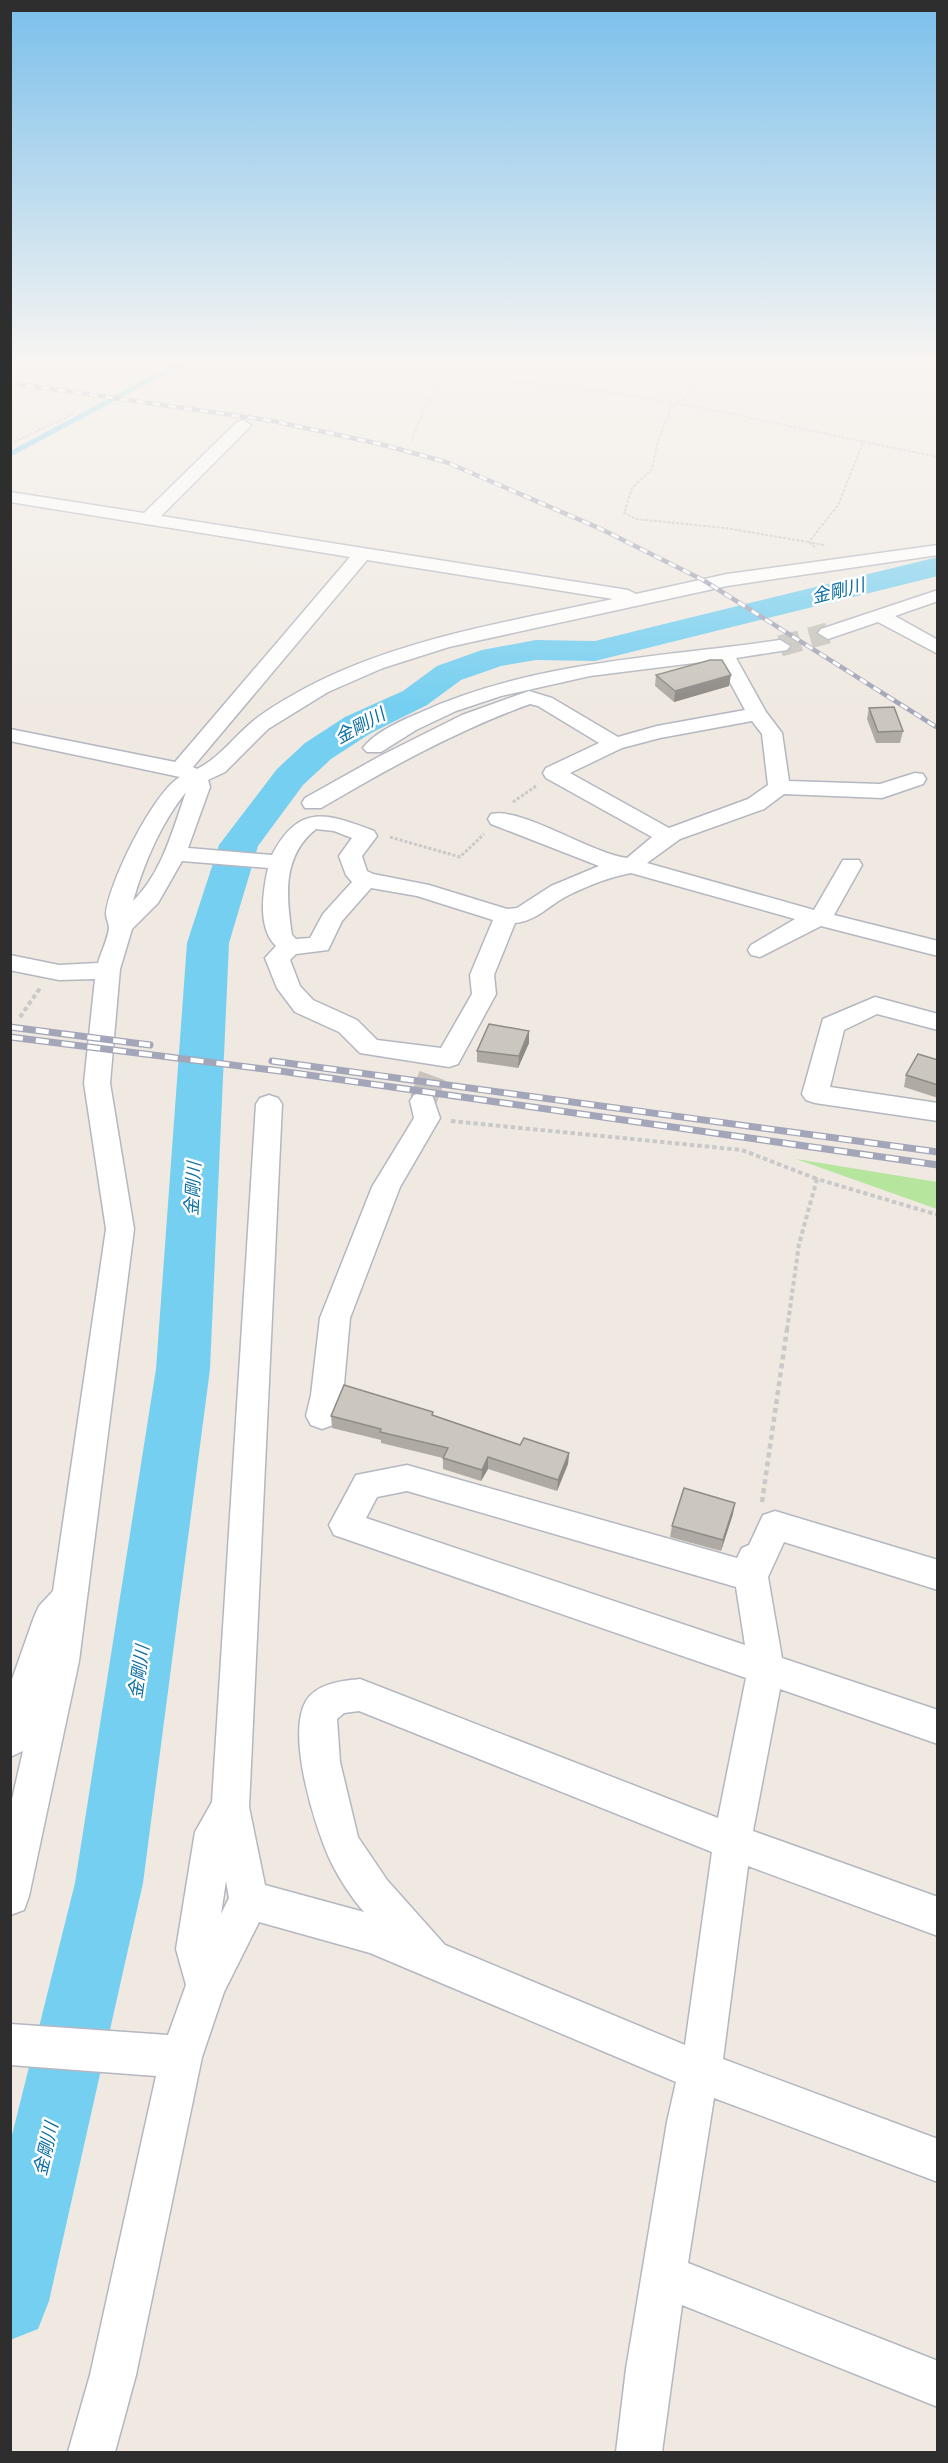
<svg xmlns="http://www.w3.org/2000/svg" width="948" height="2463" font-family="Figtree,'Noto Sans JP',sans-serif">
	<rect width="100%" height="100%" fill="#efe9e1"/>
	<path fill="#b6e59e" d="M796,1159L937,1182V1209Z"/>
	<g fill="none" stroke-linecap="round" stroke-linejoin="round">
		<path stroke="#75cff0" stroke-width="5" d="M10,454L183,362"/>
		<path fill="#75cff0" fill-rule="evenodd" d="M938,557V576L595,661L536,660L501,666L461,680L427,705L371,733L331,759L303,785L258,846L229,943L210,1369L143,1883L49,2301L38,2329L10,2340V2143L75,1883L156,1369L187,943L219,845L277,769L305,743L345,717L403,691L437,666L482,650L536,640L595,641Z"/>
		<path stroke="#c8c4bd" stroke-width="21" stroke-dasharray="21 10" stroke-linecap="butt" d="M780,646L828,633"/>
		<path stroke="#c8c4bd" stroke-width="27" stroke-dasharray="27 14" stroke-linecap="butt" d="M423,1101L434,1071"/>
		<g stroke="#b4b7c1" stroke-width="3">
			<path id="street" d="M243,420L251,425L249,428L161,516L628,590L636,594L727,574L938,545V555L727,586L449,647L383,668L328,692L268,729L225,772L208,780L210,787L188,848L272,855C299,803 327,813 374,831L377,836L362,856L367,871L373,874L429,885L507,909L517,908L551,886L599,866L491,824L488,819L491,814C522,807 590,853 627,858L652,837L546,778L543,773L546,768L599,743L538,706L530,704C456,731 389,768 321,808H305L302,803L305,798L380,756L462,715L529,691L552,698L618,737L657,726L745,710L718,660L590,676L501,696L456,711L416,730L381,752H367L363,748C374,733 400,721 417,714C532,661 657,658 780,640L790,646L787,650L736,658L766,712L782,733L789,781L880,784L915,773L923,774L926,779L923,784L882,798L784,794L764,809L680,839L647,863L814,910L843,860H859L862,865L834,915L938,941V956L821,926L760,957L751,955L748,950L751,945L795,919L631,873C610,877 589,885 569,895C550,904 537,921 515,923L494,975L496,994L458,1064L449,1067L360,1053L339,1032L295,1012L277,988L265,958L276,946C257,928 263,891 268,868L182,861L158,903L132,929L120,969L110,1083L134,1229L79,1661L29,1896L24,1910L10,1915V1808L23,1751L10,1757V1685L34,1617L39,1606L53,1591L106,1229L84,1083L95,979L59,980L14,971L10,970V955L59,965L98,963C101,952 108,939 109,928C109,923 106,919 106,914C108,884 154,791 180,777L10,741V729L175,762L350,557L10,502V492L144,513L237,422ZM367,560L613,599C513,621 407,637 315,683C294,694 270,707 252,722C233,738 219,758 197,769L193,767ZM752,721L762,734L768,785L748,799L669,828L570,773L622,748L660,738ZM186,792C173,829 162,873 133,901C144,863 161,823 186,792ZM316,829L334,831L352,838L339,856L346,875L352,882L323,914L310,938L296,939L292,935C286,896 282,856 316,829ZM371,888L417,896L493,920L470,975L472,994L441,1048L377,1040L357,1020L313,1000L300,986L290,960L296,954L328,950L342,921Z
				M938,590V601L895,616L938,640V654L878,622L828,639L818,633L821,629Z
				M875,997L938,1014V1030L877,1014L844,1030L830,1087L938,1103V1121L815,1103L806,1100L802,1094L823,1019Z
				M423,1092L432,1095L440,1118L400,1187L350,1318L343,1395L333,1425L322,1429L311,1425L306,1416L311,1395L320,1318L372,1187L414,1118L410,1101L414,1095Z
				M269,1095L278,1098L282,1104L249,1807L265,1885L364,1912C351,1897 340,1880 331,1862C315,1828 286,1735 306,1701C317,1683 342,1681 360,1679L718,1818L746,1678L334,1535L329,1525L356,1475L407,1465L737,1558L742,1548L749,1545L763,1515L775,1511L938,1560V1590L784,1542L768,1577L782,1658L938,1710V1744L780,1689L753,1831L938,1897V1936L748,1866L723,2059L938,2139V2182L714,2098L688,2263L938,2361V2407L682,2305L662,2452H616L626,2369L667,2122L676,2082L370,1953L259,1922L224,1992L202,2057L136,2375L115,2452H68L90,2375L156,2076L10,2065V2024L168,2035L186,1985L176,1949L195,1832L212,1802L256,1104L260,1098ZM407,1491L736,1587L745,1645L366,1518L377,1497ZM359,1711L712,1852L685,2045L445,1945L387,1880L358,1837L340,1762L337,1719L344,1713ZM226,1881L229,1898L221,1914Z"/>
		</g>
		<path stroke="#c9c9c9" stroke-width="2" stroke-dasharray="3 1.5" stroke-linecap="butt" d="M303,362C413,378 524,378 634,396C736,413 837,437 938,457
			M702,362L685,398L672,405L657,444L652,469L632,488L624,513L636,519L725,528L809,542L815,547
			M140,389L193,362
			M412,441L423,411L451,362
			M10,444L73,414
			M824,545L809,542L838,505L864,440"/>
		<path stroke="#c9c9c9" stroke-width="3" stroke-dasharray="3 2" stroke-linecap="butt" d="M513,802L536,786
			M390,837L460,857L484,834"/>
		<path stroke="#c9c9c9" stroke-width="4" stroke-dasharray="4.5 3" stroke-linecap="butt" d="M20,1017L40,988
			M451,1121L742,1150L817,1179
			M787,1330L799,1244L817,1179L938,1215"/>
		<path stroke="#c9c9c9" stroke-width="4.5" stroke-dasharray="5 4" stroke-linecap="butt" d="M762,1502L787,1329"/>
		<use href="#street" fill="#fff" fill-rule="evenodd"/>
		<g stroke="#a3a6b8" stroke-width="4.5">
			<path id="rail-far1" d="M10,383L273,421L380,444L446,462L601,529L703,580L938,728"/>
		</g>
		<g stroke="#a3a6b8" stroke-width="7">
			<path id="rail" d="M10,1027L150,1045
				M10,1037L280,1071L938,1165
				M272,1061L938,1152"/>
		</g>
		<use href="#rail-far1" stroke="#fff" stroke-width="3" stroke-dasharray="8" stroke-linecap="butt"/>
		<use href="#rail" stroke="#fff" stroke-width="4.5" stroke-dasharray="13" stroke-linecap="butt"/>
	</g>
	<path fill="#afaba4" d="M656,675L729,686L674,702L655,686Z
		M869,708L903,731L900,743H876L867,719Z
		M529,1031V1043L518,1068L477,1062V1051Z
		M938,1060V1098L904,1087L906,1075Z
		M433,1415L520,1445L569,1453L568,1464L557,1491L488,1469L481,1481L443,1469V1458L381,1443V1440L332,1428L331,1416Z
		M733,1514L721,1551L670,1537L672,1526Z"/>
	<path fill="#8e8b86" d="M731,675L729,686L674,702L675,691Z
		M529,1031V1043L518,1068L519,1056Z
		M569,1453L568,1464L557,1491L558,1480Z
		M488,1457V1469L481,1481L482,1470Z
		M735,1503L733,1514L721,1551L723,1540Z"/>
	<path fill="#cbc7bf" stroke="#8e8b86" stroke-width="1.5" d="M710,660H722L731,675L675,691L656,675Z
		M894,707L903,731L878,732L869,708Z
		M489,1024L529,1031L519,1056L477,1051Z
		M918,1054L938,1060V1085L906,1075Z
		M344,1385L433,1412L432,1415L520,1445L524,1438L569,1453L558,1480L488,1457L482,1470L443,1458L448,1448L380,1432L381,1429L331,1416Z
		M684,1488L735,1503L723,1540L672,1526Z"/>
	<linearGradient id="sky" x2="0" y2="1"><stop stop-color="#7abfeb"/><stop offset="0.51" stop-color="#f8f5f2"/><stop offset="1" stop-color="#f8f5f2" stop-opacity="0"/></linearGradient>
	<rect width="948" height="707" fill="url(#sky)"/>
	<g text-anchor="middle" stroke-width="5" stroke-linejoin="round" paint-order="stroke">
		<g font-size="18" font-style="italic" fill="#0d6fa3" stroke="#fff">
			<text transform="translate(838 591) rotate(-14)" y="6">金剛川</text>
			<text transform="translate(360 726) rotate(-29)" y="6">金剛川</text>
			<text transform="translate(193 1189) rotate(-87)" y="6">金剛川</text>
			<text transform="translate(139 1672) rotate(-82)" y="6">金剛川</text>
			<text transform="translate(46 2149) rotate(-77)" y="6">金剛川</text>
		</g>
	</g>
	<rect width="948" height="2463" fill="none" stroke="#2e2e2e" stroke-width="24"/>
</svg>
